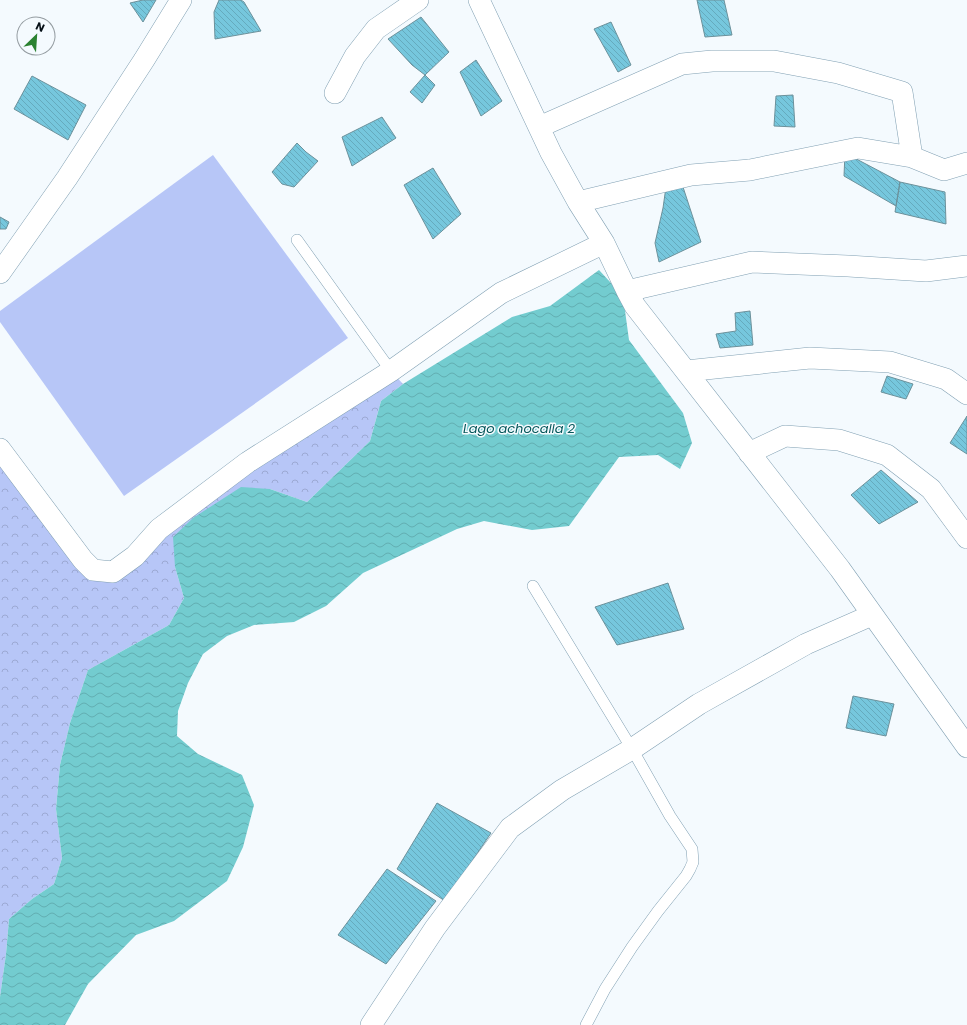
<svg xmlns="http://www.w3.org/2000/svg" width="967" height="1025" font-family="Poppins,sans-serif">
	<defs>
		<pattern id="forest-crowns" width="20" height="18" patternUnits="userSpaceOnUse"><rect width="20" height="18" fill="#b7c6f7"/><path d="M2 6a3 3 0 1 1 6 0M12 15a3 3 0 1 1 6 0" fill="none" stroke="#9ca9d3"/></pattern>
		<pattern id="water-waves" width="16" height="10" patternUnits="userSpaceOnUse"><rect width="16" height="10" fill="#73cccf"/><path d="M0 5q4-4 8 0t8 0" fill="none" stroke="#62aeb1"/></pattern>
		<pattern id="building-back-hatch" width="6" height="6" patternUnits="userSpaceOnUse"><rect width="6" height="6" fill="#76c7dd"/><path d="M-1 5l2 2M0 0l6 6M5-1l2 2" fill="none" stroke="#65aabd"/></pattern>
	</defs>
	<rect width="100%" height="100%" fill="#f4fafe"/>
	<path fill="#b7c6f7" d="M213,155L348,338L124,496L0,322V311Z"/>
	<path fill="url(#forest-crowns)" d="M391,371L403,384L381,401L370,441L307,502L270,489L175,567L184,598L169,625L88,670L70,723L60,765L56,809L62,858L54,884L32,899L9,919L6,954L0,997V449L83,560L113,572Z"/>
	<path fill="url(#water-waves)" d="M599,270L623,296L629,340L683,413L692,443L680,469L658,455L619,457L569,526L532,530L484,521L457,529L363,573L326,606L294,622L254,625L227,636L203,654L188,683L178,711L177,736L198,754L242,775L254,805L243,847L227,881L174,921L136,935L88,984L65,1025H0V997L6,954L9,919L32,899L54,884L62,858L56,809L60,765L70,723L88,670L169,625L184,598L175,567L173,537L193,518L241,487L270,489L307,502L370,441L381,401L403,384L512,317L550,306Z"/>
	<path fill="url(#building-back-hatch)" stroke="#6c919b" d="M143,0H156L143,22L130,3Z
		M219,0H241L244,2L261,31L215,39L214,12Z
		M697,0H724L732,35L705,37Z
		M421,17L449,52L425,75L412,65L388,39Z
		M611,22L631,65L618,72L594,29Z
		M476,60L502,101L481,116L460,72Z
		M425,75L435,85L422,103L410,92Z
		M32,76L86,105L68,140L14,109Z
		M793,95L795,127L774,126L776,96Z
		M382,117L396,138L352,166L342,137Z
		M297,143L306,152L318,161L294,187L282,184L272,172Z
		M845,153L900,182L896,206L844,176Z
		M433,168L461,214L433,239L404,185Z
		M900,182L945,192L946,224L895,212Z
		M682,184L701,242L659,262L655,243L663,208L666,187Z
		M0,217L9,222L6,229H0Z
		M750,311L753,345L720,348L716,334L736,331L735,313Z
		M887,376L913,384L906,399L881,392Z
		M967,416V454L950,443Z
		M881,470L918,502L879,524L851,495Z
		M668,583L684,629L617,645L595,607Z
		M853,696L894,704L886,736L846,728Z
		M437,803L491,833L445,901L397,869Z
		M387,869L436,901L386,964L338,935Z"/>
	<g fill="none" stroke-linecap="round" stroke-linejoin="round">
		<g stroke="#81a0b3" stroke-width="12">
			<path id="lane" d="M297,240L391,371
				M533,586L632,749L670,816L692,849L693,862L690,869L686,876L658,911L632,947L605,989L586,1025"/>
		</g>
		<g stroke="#81a0b3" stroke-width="22">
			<path id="street" d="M479,0L551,153L578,202L604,243L627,291L635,306L840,569L967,747
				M335,93L355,56L376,29L418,0
				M539,127L682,64L712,61H774L838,73L902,92L912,157
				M578,202L691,175L750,170L858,148L912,157L944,170L967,163
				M0,273L67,178L144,60L181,0
				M627,291L752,262L848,266L926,271L967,266
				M686,371L810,358L890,362L946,379L967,394
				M0,449L83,560L93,570L113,572L135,556L159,529L248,462L391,371L501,293L604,243
				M749,453L785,436L839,440L887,455L931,489L967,538
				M371,1025L435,928L510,828L562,790L632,749L699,704L806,644L872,615"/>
		</g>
		<use href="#lane" stroke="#fff" stroke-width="11"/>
		<use href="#street" stroke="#fff" stroke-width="21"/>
	</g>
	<g text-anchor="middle" stroke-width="3" stroke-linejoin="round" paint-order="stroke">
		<g font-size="13" font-style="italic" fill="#05575a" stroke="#f4fafe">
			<text x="519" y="433">Lago achocalla 2</text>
		</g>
	</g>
	<g transform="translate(36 36) rotate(25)"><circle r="19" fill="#f4fafe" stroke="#949ca1"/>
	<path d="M0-3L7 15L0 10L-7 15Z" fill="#2b8231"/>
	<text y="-6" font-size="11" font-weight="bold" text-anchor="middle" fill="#050f16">N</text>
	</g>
</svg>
